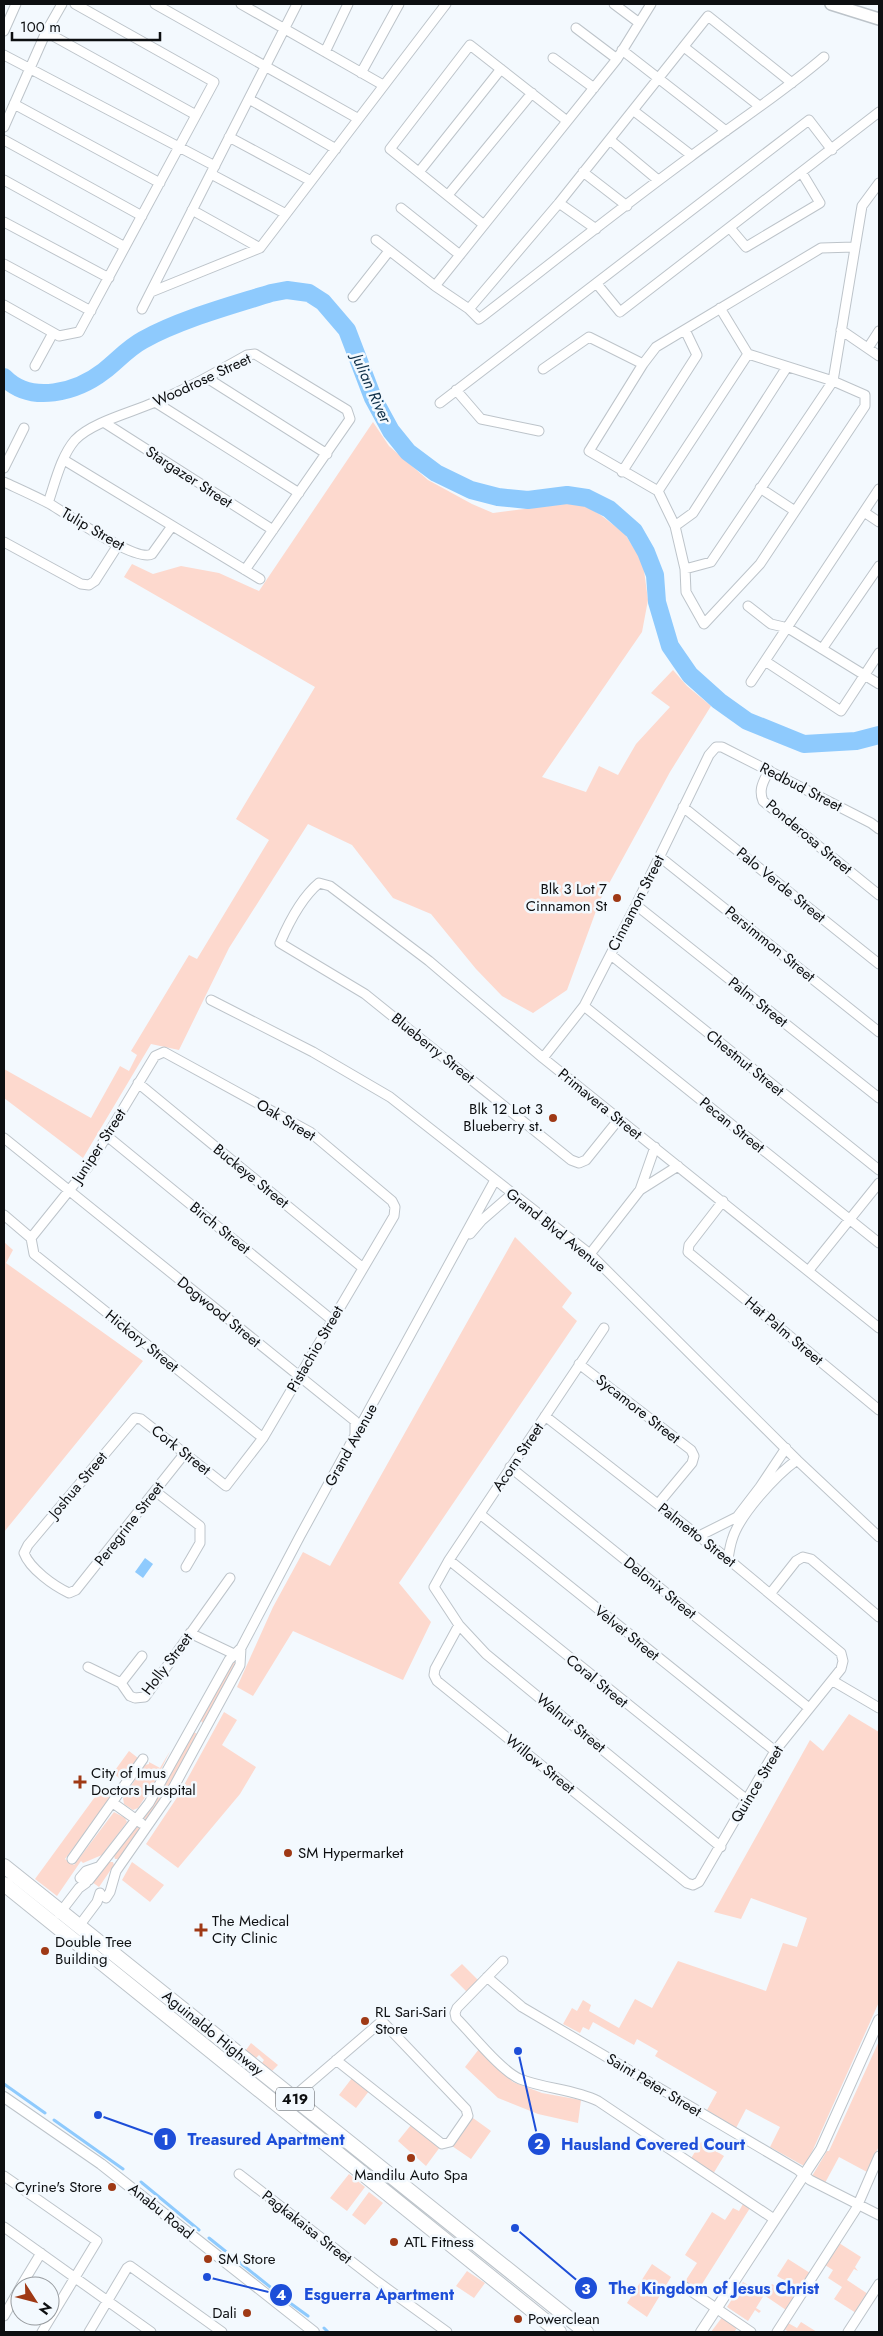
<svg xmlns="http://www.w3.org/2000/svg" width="883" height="2336" font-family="Jost,sans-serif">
	<rect width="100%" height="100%" fill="#f3f9fe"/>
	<path fill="#fdd9ce" d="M373,422L389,446L428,480L472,504L493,513L580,502L602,516L625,534L643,563L648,600L642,632L542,777L586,792L599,766L618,775L636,744L670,707L651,693L673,670L687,686L711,706L670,772L600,900L567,990L533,1013L502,996L476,969L431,914L393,898L352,845L308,824L229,948L179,1050L151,1044L83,1158L4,1098V1069L91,1118L120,1066L129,1071L137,1055L131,1051L189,955L197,959L269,840L236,819L315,687L124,577L132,564L153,574L181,566L219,573L259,591Z
		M515,1237L572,1293L562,1307L577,1321L399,1583L431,1622L403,1680L293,1631L253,1696L237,1687L273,1607L303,1552L330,1566Z
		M4,1242L13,1250L6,1263L143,1361L4,1532Z
		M234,1659L238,1661L203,1723L200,1720Z
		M224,1712L237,1720L222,1745L256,1767L240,1794L178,1868L146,1844L178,1796Z
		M849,1714L879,1732V2002L812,2152L804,2166L770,2147L780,2127L746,2109L736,2128L707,2110L717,2092L655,2056L658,2051L637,2039L634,2045L593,2022L589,2030L583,2027L580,2033L563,2024L572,2008L577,2011L583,2000L591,2005L589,2011L619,2028L635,1999L652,2008L678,1961L766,1991L783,1943L797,1947L807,1918L751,1898L741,1919L714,1912L810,1740L823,1751Z
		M193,1732L198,1734L163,1799L147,1821H145L144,1817L163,1789Z
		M129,1751L138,1758L141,1756L124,1782L113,1773Z
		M170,1751L155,1782L138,1808L133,1810L124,1804L123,1798L145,1765L149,1764V1762L160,1768Z
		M100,1790L111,1798L65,1859L74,1865L114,1812L125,1818L127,1822L102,1855L83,1863L81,1861L57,1896L35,1879Z
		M137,1826H140L141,1830L118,1859H115L114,1856Z
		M109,1862H113L114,1865L99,1887L92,1882Z
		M132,1862L164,1885L150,1902L122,1880Z
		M462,1964L478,1980L467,1992L450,1975Z
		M879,2041V2146L867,2172L839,2157L825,2183L812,2176L827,2151H829Z
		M251,2043L278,2065L272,2071L262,2063L264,2060L259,2055L256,2058L246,2050Z
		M479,2049L513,2082L542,2093L581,2100L578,2123L538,2114L498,2098L465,2067Z
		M352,2078L369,2091L356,2108L339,2095Z
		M473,2118L491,2131L471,2159L452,2146Z
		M411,2125L440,2147L426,2166L398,2141Z
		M701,2142L724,2156L713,2174L690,2160Z
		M349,2174L365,2187L347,2211L330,2198Z
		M369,2192L383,2203L365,2225L352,2215Z
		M743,2204L750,2208L697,2292L684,2283L697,2263L685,2255L712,2212L725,2220L733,2208L739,2211Z
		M839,2243L861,2257L855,2267L858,2271L854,2269L847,2280L868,2294L856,2313L834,2299L842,2287L828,2278L833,2270L825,2265Z
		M788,2259L810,2273L786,2310L764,2295L756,2308L761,2311L759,2313L755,2310L748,2321L727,2307L743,2282L764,2295L772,2284L779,2288L784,2280L777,2276Z
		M652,2264L671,2277L647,2317L627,2303Z
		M467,2271L485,2283L474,2298L456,2286Z
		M723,2316L739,2326L734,2332H711Z
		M801,2322L817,2332H789L784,2329L788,2323L797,2328Z"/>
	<path fill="#8ecafd" d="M145,1558L153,1564L143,1578L135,1572Z"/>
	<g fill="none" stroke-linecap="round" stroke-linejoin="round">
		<path stroke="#8ecafd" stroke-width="3" d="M4,2084L45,2113
			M54,2120L123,2169
			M141,2182L199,2230
			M209,2238L274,2290
			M286,2300L308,2316
			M324,2328L328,2332"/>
		<path stroke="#8ecafd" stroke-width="18" d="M4,377C31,405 77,392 104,371C117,361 128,348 143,340C181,319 230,306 271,293L287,290L309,293L323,302L347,330L373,398L391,431L408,452L436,473L471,490L498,497L528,500L567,495L587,498L609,509L634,531L646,552L655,575L657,602L670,646L690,675L719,701L747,721L804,744L856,741L879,735"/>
		<g stroke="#bdc4ca" stroke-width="11">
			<path id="minor" d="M155,4L357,118
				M241,4L383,85
				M614,4L638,22
				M576,28L617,59
				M4,31L16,4
				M46,32L196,115
				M684,47L758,105
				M622,50L726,131
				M325,52L348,4
				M4,55L215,166
				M553,58L594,88
				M361,73L399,4
				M792,83L708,16L559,203L469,309L479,319C549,265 619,209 690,157C734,124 782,93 824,57
				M249,99L336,149
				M14,104L160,183
				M634,111L691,155
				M4,127L46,32L62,4
				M229,137L311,181
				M4,140L142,216
				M610,140L658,180
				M419,172L501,69
				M583,172L627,206
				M211,174L286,214
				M4,180L125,247
				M448,195L532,93
				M559,203L596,229
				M401,208L460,255
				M192,210L260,248
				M4,222L109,278
				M484,225L390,149L470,45L567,121
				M730,228L746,247L820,203L802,173
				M376,240L435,286L617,59L651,4
				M4,264L91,311
				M597,284L620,312L879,112
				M435,286L469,309
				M151,292L260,248L446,4
				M353,297L389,251
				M4,305L59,336L79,332L214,82L75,4
				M720,308L748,354
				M142,309L297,4
				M841,330L879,356
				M868,348L879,331
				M35,366L53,333
				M543,369L589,337L643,364
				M207,378L327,454
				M456,390L481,419L539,431
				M155,402L299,493
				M440,403L809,120L832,150
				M105,423L273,530
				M64,460L260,579
				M4,468L24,428
				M622,472L697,355L685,330
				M4,482C19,489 35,496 50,504C67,514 136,563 152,554L172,526
				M760,488L795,511
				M658,491L748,354L833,381L865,395V406L760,564L704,624L686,592L685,569L675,526L658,491L589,451L643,364L656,347L821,248L854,247
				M48,503C55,483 61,456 75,440C92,422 133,412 155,402C187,389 217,372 247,355L255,354L347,410L350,419L245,570
				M864,512L879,522
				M675,526L693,513L787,367
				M4,542L81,584L89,585L95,581L118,545
				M685,569L711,562L833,381L862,206L879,183
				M748,606L771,624L788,628L879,684
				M822,649L879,566
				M765,661L841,711L879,653
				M751,682L879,489
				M769,770C764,781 758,789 763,801L879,895
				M683,807L879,964
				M660,857L879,1032
				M636,905L879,1098
				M611,955L879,1170
				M211,1000L313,1052L390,1097L590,1254L797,1460L879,1537
				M584,1006L879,1243
				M543,1058L584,1006L636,905L709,755L716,747H722L871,823L879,829
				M138,1083L363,1268
				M619,1119L586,1160L579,1163L571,1160L365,994L280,943C289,922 301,898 319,883L330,886L429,961L543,1058L879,1328
				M107,1136L332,1320
				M4,1138L355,1421V1436
				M640,1190L655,1147
				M723,1201L689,1245L688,1252L879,1410
				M4,1215L31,1238
				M470,1234L482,1220L512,1194
				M31,1238L88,1167L155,1056L164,1052L310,1132L392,1201L395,1207L394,1216L263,1438L226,1486L141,1419L135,1418L28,1545L24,1553C30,1569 54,1586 69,1593L76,1590L185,1453
				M31,1238L34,1254L263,1438
				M590,1254L640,1190L678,1166
				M809,1270L879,1183
				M604,1328L449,1560L434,1587L459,1625L486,1654L721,1847
				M579,1364L691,1450L694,1456L692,1463L658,1504
				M510,1467L809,1708
				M155,1491L200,1526V1543L186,1567
				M480,1514L775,1751
				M699,1536L737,1517L760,1487L786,1448
				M728,1559C729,1553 730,1546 732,1540C739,1515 776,1475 797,1460
				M449,1560L747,1800
				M770,1594L796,1561L803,1557L811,1559L879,1617
				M459,1625L435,1669L434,1675L437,1681L687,1883L693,1885L699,1882L775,1751L841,1669L843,1661L841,1653L728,1559L545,1416
				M190,1633L234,1654
				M88,1667L121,1683L130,1696L135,1698L145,1697L230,1578
				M833,1681L879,1708
				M121,1683L142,1656
				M113,1803L141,1823
				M72,1859L143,1759
				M80,1878L86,1871L98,1867
				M89,1880L149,1803L229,1660L241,1648L300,1536L495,1180
				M106,1898L110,1892L116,1871L171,1792L240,1665L241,1648
				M59,1914L79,1888L86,1883
				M79,1926L97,1902L100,1893
				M503,1961L457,2008L455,2013L456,2018C472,2034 501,2071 520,2079C545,2089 574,2089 598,2101L774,2219
				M487,1977L522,2007L798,2170L810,2180L879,2215
				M293,2097L298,2093L382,2021L466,2109L468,2116L450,2142L442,2144L336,2060
				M239,2174L378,2282L447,2332
				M4,2176L97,2241L42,2332
				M4,2227L151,2332
				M21,2286L41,2253
				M685,2287L751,2332
				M4,2316L20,2288
				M89,2332L127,2268L130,2266L222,2332
				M777,2332L856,2209L879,2156
				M848,2332L879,2284"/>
		</g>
		<g stroke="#bdc4ca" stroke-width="12">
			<path id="tertiary" d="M4,2097L101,2164L314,2332
				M701,2332L821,2149L879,2020"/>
		</g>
		<g stroke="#bdc4ca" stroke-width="14">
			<path id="secondary" d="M831,4L879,19"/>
		</g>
		<g stroke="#bdc4ca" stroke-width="16">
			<path id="trunk" d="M4,1866L586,2332
				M4,1884L559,2332"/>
		</g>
		<use href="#minor" stroke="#fff" stroke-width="9"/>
		<use href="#tertiary" stroke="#fff" stroke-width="10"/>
		<use href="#secondary" stroke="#fff" stroke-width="11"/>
		<use href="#trunk" stroke="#fff" stroke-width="14"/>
	</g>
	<g fill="#9f3915" stroke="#f3f9fe" stroke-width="2">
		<circle cx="617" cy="898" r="5"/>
		<circle cx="553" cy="1118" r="5"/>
		<path d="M77.5 1774.5h5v5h5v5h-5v5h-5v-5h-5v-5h5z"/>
		<circle cx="288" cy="1853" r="5"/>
		<path d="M198.5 1922.5h5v5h5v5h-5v5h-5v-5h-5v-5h5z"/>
		<circle cx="45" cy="1951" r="5"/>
		<circle cx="365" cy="2021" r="5"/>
		<circle cx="411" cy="2158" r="5"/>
		<circle cx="112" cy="2187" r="5"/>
		<circle cx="394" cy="2242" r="5"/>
		<circle cx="208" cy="2259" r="5"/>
		<circle cx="247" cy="2313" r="5"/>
		<circle cx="518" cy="2319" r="5"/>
	</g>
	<g text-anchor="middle" stroke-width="5" stroke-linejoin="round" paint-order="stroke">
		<rect fill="#f3f9fe" stroke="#525558" stroke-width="1" x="276" y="2087.5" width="38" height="23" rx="4"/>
		<g font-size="14" font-weight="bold" fill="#0d0f11">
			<text x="295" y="2104">419</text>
		</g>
		<g font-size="15" fill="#0d0f11" stroke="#f3f9fe">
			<text transform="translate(202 380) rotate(-25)" y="5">Woodrose Street</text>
			<text transform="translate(189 477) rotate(33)" y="5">Stargazer Street</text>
			<text transform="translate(93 529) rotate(30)" y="5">Tulip Street</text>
			<text transform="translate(801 787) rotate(27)" y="5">Redbud Street</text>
			<text transform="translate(809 837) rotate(40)" y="5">Ponderosa Street</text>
			<text transform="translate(781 885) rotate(39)" y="5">Palo Verde Street</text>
			<text transform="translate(636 903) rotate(-63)" y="5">Cinnamon Street</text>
			<text transform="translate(770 944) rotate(39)" y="5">Persimmon Street</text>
			<text transform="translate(758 1002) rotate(38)" y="5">Palm Street</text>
			<text transform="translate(433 1048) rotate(39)" y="5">Blueberry Street</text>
			<text transform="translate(745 1063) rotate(39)" y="5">Chestnut Street</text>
			<text transform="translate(600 1104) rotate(39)" y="5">Primavera Street</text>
			<text transform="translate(286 1120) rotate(31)" y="5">Oak Street</text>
			<text transform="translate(732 1125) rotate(39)" y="5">Pecan Street</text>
			<text transform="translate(99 1146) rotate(-57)" y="5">Juniper Street</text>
			<text transform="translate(251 1176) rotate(39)" y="5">Buckeye Street</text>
			<text transform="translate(220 1228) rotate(39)" y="5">Birch Street</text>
			<text transform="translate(556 1230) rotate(39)" y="5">Grand Blvd Avenue</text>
			<text transform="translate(219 1312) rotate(39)" y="5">Dogwood Street</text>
			<text transform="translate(784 1331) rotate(40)" y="5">Hat Palm Street</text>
			<text transform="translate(142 1341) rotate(39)" y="5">Hickory Street</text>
			<text transform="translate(315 1349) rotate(-60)" y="5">Pistachio Street</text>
			<text transform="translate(638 1409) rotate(38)" y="5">Sycamore Street</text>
			<text transform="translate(351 1445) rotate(-61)" y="5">Grand Avenue</text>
			<text transform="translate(181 1450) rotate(38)" y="5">Cork Street</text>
			<text transform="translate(518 1457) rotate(-56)" y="5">Acorn Street</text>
			<text transform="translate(78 1485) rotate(-50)" y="5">Joshua Street</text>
			<text transform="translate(129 1524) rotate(-52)" y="5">Peregrine Street</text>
			<text transform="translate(697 1535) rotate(38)" y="5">Palmetto Street</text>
			<text transform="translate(660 1588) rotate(39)" y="5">Delonix Street</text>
			<text transform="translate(627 1633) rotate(39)" y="5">Velvet Street</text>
			<text transform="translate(167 1664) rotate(-53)" y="5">Holly Street</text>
			<text transform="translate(597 1681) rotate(39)" y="5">Coral Street</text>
			<text transform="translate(571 1723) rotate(39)" y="5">Walnut Street</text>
			<text transform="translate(540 1764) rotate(39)" y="5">Willow Street</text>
			<text transform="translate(757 1784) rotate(-59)" y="5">Quince Street</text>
			<text transform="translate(213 2033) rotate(39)" y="5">Aguinaldo Highway</text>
			<text transform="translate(654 2085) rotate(31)" y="5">Saint Peter Street</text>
			<text transform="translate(161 2211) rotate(39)" y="5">Anabu Road</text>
			<text transform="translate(307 2227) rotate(38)" y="5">Pagkakaisa Street</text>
		</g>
		<g font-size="15" fill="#0d0f11" stroke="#f3f9fe" text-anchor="start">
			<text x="607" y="894" text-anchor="end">Blk 3 Lot 7<tspan x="607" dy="17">Cinnamon St</tspan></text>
			<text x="543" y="1114" text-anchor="end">Blk 12 Lot 3<tspan x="543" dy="17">Blueberry st.</tspan></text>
			<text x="91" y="1778">City of Imus<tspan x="91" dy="17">Doctors Hospital</tspan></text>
			<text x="298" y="1858">SM Hypermarket</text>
			<text x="212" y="1926">The Medical<tspan x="212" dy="17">City Clinic</tspan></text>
			<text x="55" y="1947">Double Tree<tspan x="55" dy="17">Building</tspan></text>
			<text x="375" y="2017">RL Sari-Sari<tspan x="375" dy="17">Store</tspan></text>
			<text x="411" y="2180" text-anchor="middle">Mandilu Auto Spa</text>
			<text x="102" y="2192" text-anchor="end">Cyrine's Store</text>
			<text x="404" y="2247">ATL Fitness</text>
			<text x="218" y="2264">SM Store</text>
			<text x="237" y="2318" text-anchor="end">Dali</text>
			<text x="528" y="2324">Powerclean</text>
		</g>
		<g font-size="16" font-style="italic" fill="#0f3049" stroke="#f3f9fe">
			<text transform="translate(372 388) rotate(66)" y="6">Julian River</text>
		</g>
	</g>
	<path fill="none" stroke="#1d4ed8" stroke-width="2" d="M98 2115L165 2139M518 2051L539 2144M515 2228L586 2288M207 2277L281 2295"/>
	<g fill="#1d4ed8" stroke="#f3f9fe" stroke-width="2">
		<circle cx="98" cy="2115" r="5"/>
		<circle cx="518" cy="2051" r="5"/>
		<circle cx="515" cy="2228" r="5"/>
		<circle cx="207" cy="2277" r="5"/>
		<circle cx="165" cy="2139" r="12"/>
		<circle cx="539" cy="2144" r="12"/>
		<circle cx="586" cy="2288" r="12"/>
		<circle cx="281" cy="2295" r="12"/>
	</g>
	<g font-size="15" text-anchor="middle" font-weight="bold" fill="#fff">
		<text x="165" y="2145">1</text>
		<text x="539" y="2149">2</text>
		<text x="586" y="2294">3</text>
		<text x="281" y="2300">4</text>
	</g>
	<g font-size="16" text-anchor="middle" font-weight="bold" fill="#1d4ed8" stroke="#f3f9fe" stroke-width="5" stroke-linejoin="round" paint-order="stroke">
		<text x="266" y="2145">Treasured Apartment</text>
		<text x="653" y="2150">Hausland Covered Court</text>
		<text x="714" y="2294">The Kingdom of Jesus Christ</text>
		<text x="379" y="2300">Esguerra Apartment</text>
	</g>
	<rect width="883" height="2336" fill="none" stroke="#0d0f11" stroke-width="10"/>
	<g transform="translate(35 2301) rotate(126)"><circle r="24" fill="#f3f9fe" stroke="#979b9f"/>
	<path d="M0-4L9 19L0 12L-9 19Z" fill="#9f3915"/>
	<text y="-8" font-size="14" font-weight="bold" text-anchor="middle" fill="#0d0f11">N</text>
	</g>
	<path d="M12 32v8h148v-8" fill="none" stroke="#0d0f11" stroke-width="2.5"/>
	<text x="20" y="32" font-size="15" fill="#0d0f11" stroke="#f3f9fe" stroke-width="4" paint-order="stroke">100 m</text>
</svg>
